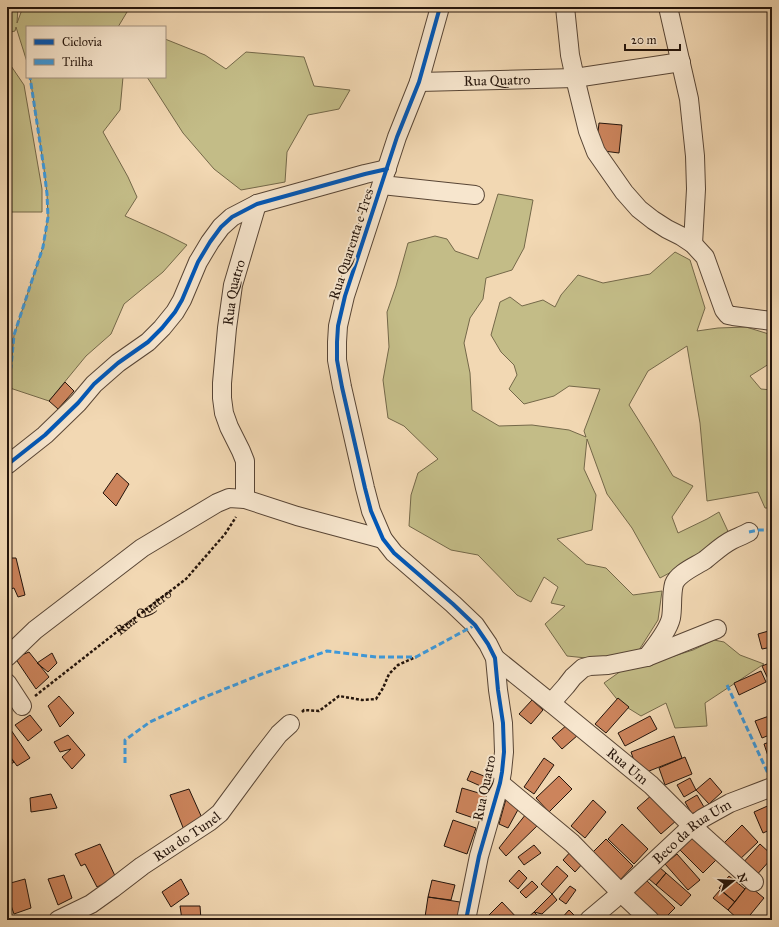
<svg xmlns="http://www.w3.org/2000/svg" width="779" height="927" font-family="'IM FELL Great Primer',serif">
	<rect width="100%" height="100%" fill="#f2d8b3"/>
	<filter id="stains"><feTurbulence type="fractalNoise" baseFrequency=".005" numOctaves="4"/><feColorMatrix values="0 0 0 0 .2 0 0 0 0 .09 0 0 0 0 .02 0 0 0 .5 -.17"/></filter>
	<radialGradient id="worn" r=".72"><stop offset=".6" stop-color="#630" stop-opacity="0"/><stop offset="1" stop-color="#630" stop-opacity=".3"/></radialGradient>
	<path fill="#c3bc87" stroke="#746849" d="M7,7H18L17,23L23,7H130L118,27H27V62L16,27L15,31L7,33Z
		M165,39L205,55L226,69L246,52L304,57L314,86L350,90L339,109L308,115L287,152L285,182L241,190L214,169L183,133L147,77H165Z
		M7,60L24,85L42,189V212H7Z
		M30,77H123L120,110L103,132L128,177L137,197L125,216L165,234L187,245L163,272L124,304L111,334L86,356L49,401L7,387V379L11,367L14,335L43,247L48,217L47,194L44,169Z
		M498,194L533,200L524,248L512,270L486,278L483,299L470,318L464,343L470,373L472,410L499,426L532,425L569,430L586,437L584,431L600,389L569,386L554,396L524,404L509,389L517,375L514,365L501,352L491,335L500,302L510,297L522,306L543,300L555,307L561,295L578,275L603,283L650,274L675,252L690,260L705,308L697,331L718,328L746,327L772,335V362L750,376L761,389L772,390V508H765L758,492L707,501L700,423L687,346L648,371L629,405L653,443L673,476L693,486L672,517L678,533L707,519L719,512L732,540L660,578L632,528L607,494L587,439L584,469L596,495L592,530L557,539L586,564L606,568L633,595L662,591L658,620L639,650L596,659L567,656L545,624L565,606L551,603L558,587L544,577L531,602L517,595L478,555L451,550L409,526L411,495L418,473L438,459L404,426L388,418L383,380L389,347L387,312L396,286L408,243L435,236L447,239L455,251L478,259Z
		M714,640L724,642L740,655L764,664L705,703L707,726L675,728L666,703L641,716L620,703L604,683L621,671L658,661L693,650Z"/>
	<path fill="#cc845c" stroke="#24140b" d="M599,123L622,125L619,153L596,150Z
		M65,382L74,391L58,409L49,401Z
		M117,473L129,484L116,506L103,493Z
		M7,558H16L25,595L18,597L14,588L7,590Z
		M772,630V647L762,649L758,634Z
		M29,652L49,677L36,689L15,658Z
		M52,653L57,663L48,672L37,663Z
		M772,662V678L768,679L762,666Z
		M761,671L766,682L739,695L734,683Z
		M7,692L16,704L7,713Z
		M59,696L74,713L60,727L48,706Z
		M618,698L629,707L606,733L595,724Z
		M532,700L543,710L531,724L519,714Z
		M30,715L42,730L28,741L15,725Z
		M772,715V734L762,738L755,721Z
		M650,716L657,729L625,746L618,733Z
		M568,724L578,735L562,749L552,738Z
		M11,730L30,758L17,766L7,752V733Z
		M68,735L85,755L72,769L62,757L71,749L60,752L54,742Z
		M674,736L682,758L639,775L631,752Z
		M772,741V758L769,759L764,744Z
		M7,755L14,762L7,767Z
		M685,757L692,774L665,785L659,768Z
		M544,758L554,765L534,794L524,787Z
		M471,771L489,778L485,788L467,780Z
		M559,776L572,789L549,812L536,798Z
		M690,778L696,790L684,797L677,785Z
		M710,778L722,792L709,804L696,790Z
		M462,788L492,797L485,822L456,812Z
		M189,789L202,818L184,830L170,795Z
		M51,794L57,808L31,812L30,798Z
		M653,794L677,820L661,834L637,808Z
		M697,795L704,807L692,814L685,802Z
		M506,799L520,806L508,828L499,824Z
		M593,800L606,812L585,838L571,826Z
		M772,804V829L763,833L754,812Z
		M526,814L538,825L506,856L499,848Z
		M453,820L476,828L467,854L444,846Z
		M622,824L648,849L634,864L608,839Z
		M742,825L758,842L737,862L721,846Z
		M693,837L716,860L703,873L680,850Z
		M606,839L633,866L620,880L592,853Z
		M100,844L116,878L97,887L85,864L81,866L75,854Z
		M760,844L772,855V858L754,878L741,865Z
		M534,845L541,853L524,865L518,857Z
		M572,850L584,862L575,872L563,860Z
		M677,854L700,880L688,890L665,864Z
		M557,866L568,876L552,894L541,884Z
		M659,867L666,873L656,885L649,879Z
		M519,870L527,878L518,889L509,881Z
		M666,873L691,895L681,906L656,885Z
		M64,875L72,898L58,905L48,879Z
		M729,876L745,889L735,902L719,888Z
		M644,878L675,908L663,920H659L631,893Z
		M25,879L31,908L14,914L7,894V884Z
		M181,879L189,894L171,907L162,892Z
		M432,880L455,885L451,900L428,897Z
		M532,881L538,887L526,898L520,892Z
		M748,885L764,898L746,920H739L728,910Z
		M570,886L576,890L566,904L559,899Z
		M720,890L735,902L728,910L713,898Z
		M552,894L557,900L542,914L534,912Z
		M428,897L460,902L458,920H447L425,917Z
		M502,902L519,920H488L486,918Z
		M180,906H200L201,920H182Z
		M569,910L576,917L573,920H560Z
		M534,912L542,920H525Z"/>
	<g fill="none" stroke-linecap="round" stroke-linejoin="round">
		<g stroke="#584535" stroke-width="20">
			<g id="minor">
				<path d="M440,7L419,82L397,137L345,296L338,326L337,342V360L342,387L357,453L365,488L371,511L383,539L394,553L453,604L475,625L488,644L495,658L498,690L503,723L504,752L502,772L500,783L479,856L466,920"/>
				<path d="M565,7L570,55L575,78L588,131L596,152L624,192L639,209L653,220L667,229L681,236L693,244L705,257L724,310L728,315L733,316L772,321"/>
				<path d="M668,7L689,99L695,156L696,189L693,244"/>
				<path id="s2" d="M419,82L575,78L681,62"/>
				<path d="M382,185L475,195"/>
				<path d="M7,465L45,435L78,403L94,384L118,363L148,342L162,328L175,312L182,300L198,262L210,242L221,227L232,217L257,204L365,174L387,169"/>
				<path id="s3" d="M245,499V461L241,451L229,427L224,413L222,398V383L227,328L233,285L257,204"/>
				<path d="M7,657L35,630L142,548L217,503L229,498L245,499L297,516L383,539"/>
				<path d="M647,657C655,646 668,631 671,618C673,607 671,595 674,584C678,573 696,566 705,560C714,553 722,545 732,540C738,537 744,535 749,532"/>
				<path id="s4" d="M495,658L551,703L651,785L692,826L754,882"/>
				<path d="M7,683L22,706"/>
				<path d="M551,703L566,686L573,677L583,668L590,666L608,665L647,657L717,629"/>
				<path d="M500,783L572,843L620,892L650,920"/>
				<path id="s5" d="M58,920L91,904L112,889L142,866L209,822L220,813L262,756L279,734L290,724"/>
				<path id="s6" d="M589,920L614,899L692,826L703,818L730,803L772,787"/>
			</g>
		</g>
		<g stroke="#24140b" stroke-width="2.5" stroke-dasharray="3 2" stroke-linecap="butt">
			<path id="s1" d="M35,696L127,624L186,579L225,534L236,517"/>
			<path d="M302,712L304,710L319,711L339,696L362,700L376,699L383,688L389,674L398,665L416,657"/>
		</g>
		<use href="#minor" stroke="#f7e6ce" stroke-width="18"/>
		<path stroke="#3c9ade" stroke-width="3" stroke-dasharray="6 3" stroke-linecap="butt" d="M7,379L11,367L14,335L43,247L48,217L47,194L44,169L30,77
			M749,532L759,530H772
			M727,685L772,782
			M125,763V740L150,722L200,699L262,674L327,651L376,657H416L475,625"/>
		<g stroke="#f7e6ce" stroke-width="6">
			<path id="cycleway" d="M440,7L419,82L397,137L345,296L338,326L337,342V360L342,387L357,453L365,488L371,511L383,539L394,553L453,604L475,625L488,644L495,658L498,690L503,723L504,752L502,772L500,783L479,856L466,920
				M7,465L45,435L78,403L94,384L118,363L148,342L162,328L175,312L182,300L198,262L210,242L221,227L232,217L257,204L365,174L387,169"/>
		</g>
		<use href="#cycleway" stroke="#0057b8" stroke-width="4"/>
	</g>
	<g text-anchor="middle" stroke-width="4" stroke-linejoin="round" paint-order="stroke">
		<g font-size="14" fill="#24140b" stroke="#f7e6ce">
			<text dy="5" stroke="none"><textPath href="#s2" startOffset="78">Rua Quatro</textPath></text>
			<text transform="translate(351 244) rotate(-72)" y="5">Rua Quarenta e Tres</text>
			<text dy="5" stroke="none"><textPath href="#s3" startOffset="212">Rua Quatro</textPath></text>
			<text dy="5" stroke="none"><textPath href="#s1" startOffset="137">Rua Quatro</textPath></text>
			<text dy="5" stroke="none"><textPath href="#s4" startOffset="171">Rua Um</textPath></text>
			<text transform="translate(484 788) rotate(-78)" y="5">Rua Quatro</text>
			<text dy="5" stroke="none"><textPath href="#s6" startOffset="136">Beco da Rua Um</textPath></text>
			<text dy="5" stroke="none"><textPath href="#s5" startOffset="154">Rua do Tunel</textPath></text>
		</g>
	</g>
	<rect width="779" height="927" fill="none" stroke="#f2d8b3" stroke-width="24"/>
	<rect x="8" y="8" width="763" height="911" fill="none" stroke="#24140b" stroke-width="2"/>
	<rect x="12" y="12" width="755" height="903" fill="none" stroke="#24140b"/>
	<rect x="26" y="26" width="140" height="52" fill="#f7e6ce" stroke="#a39280"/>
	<rect x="34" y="39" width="20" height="6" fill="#0057b8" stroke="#a39280"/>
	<text x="62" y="46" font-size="12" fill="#24140b">Ciclovia</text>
	<rect x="34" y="59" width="20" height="6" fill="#3c9ade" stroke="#a39280"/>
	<text x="62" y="66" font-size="12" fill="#24140b">Trilha</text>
	<g transform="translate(733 881) rotate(72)" stroke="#f7e6ce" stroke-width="3" paint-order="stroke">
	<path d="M0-3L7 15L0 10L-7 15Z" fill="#24140b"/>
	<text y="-6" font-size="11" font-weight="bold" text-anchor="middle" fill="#24140b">N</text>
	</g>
	<path d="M625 44v6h55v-6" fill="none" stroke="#24140b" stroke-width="2"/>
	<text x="631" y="44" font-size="12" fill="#24140b" stroke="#f7e6ce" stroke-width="3" paint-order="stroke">20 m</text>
	<rect width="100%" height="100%" filter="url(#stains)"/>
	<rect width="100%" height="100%" fill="url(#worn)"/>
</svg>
